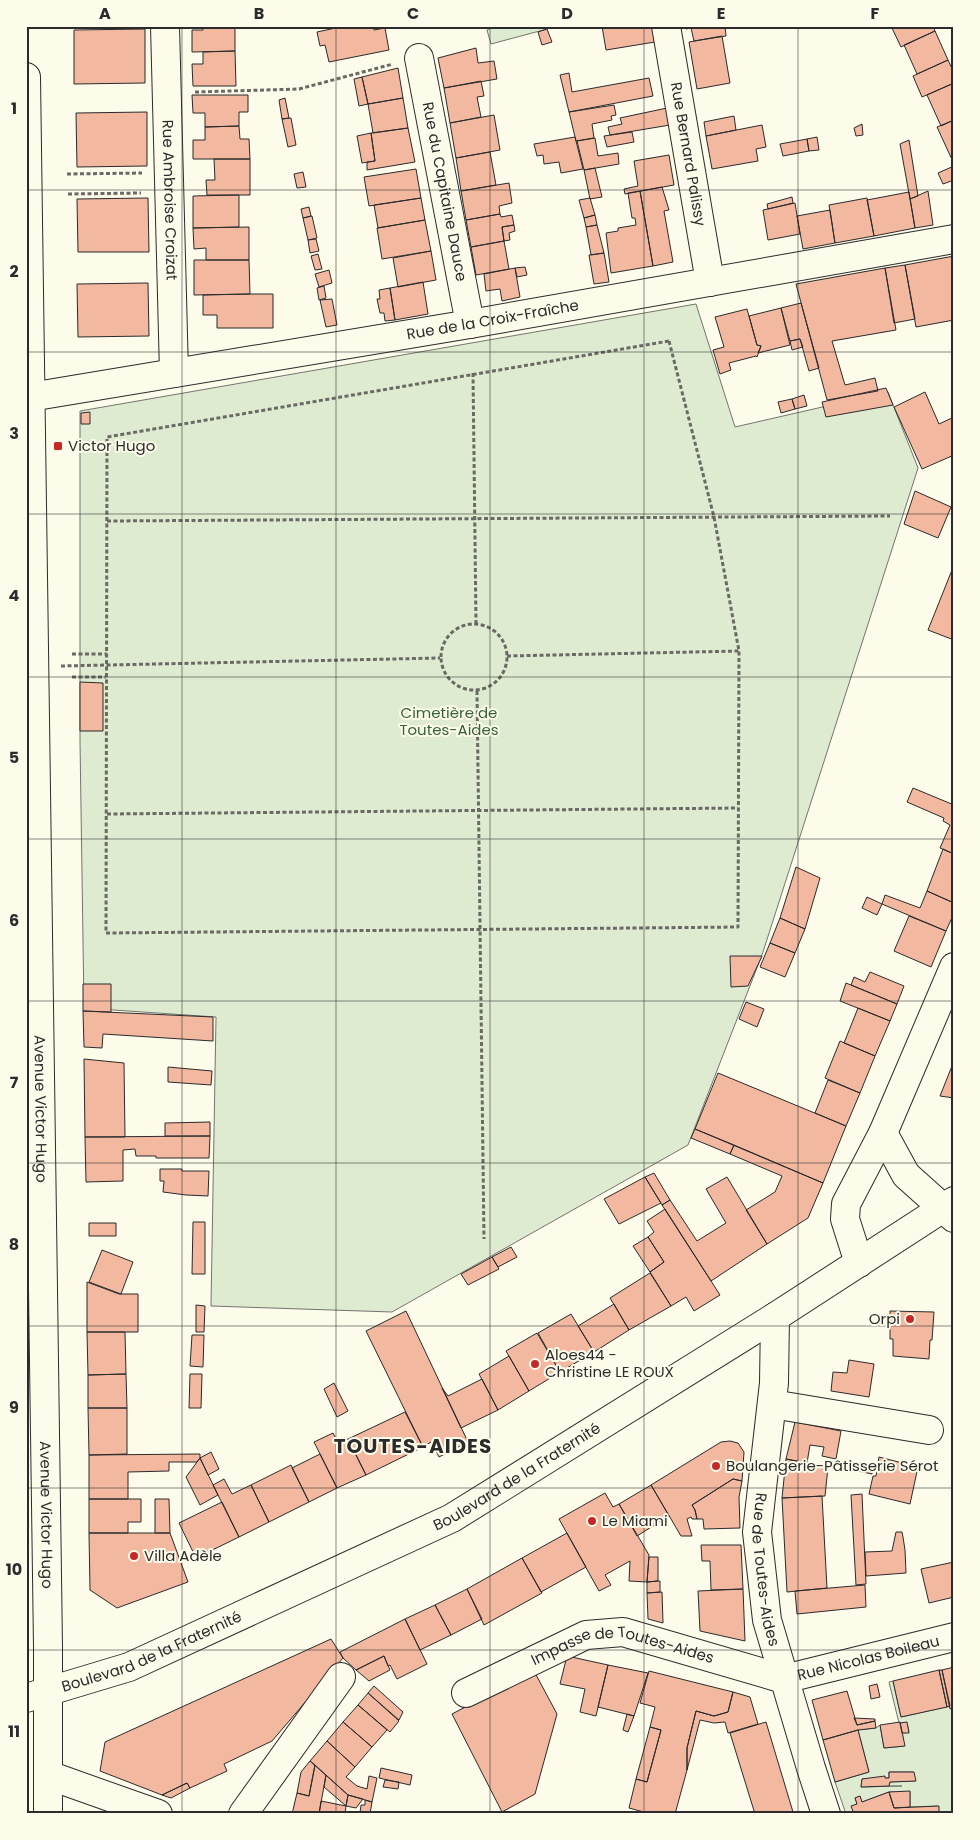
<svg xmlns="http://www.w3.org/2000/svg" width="980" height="1840" font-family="Poppins,sans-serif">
	<rect width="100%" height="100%" fill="#fdfbea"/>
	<path fill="#deebd1" stroke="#74746e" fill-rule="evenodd" d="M495,26H546L547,29L491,44L487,30Z
		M696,304L735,427L888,392L918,468L762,955L688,1145L392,1312L211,1306L216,1017L84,1008L80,741V411Z
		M893,1681L901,1717L950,1706L954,1708V1814H937L938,1806L910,1807V1792H889L862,1802L860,1796L855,1798L857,1804L854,1814H846L835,1782L869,1772L858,1730L876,1728L880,1725L884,1748L904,1746L902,1733L909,1732L907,1723H899L889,1682ZM889,1772H913L915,1781L890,1782L889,1786H902L861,1787L862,1779L889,1778Z"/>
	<path fill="#f2b8a0" stroke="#2b2b2b" d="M203,26H235V51L192,52V30H203Z
		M345,26H373L374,30L385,28L389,50L329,62L325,45L320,46L317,32Z
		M602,26H652L655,42L606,50Z
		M686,26H725L726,36L694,41L691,28L686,29Z
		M891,26H933L935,31L901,47Z
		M145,29V83L74,84V30Z
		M547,29L552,42L542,45L538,32Z
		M935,31L948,60L917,74L904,45Z
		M722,36L730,83L697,89L689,42Z
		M476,48L478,63L494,61L497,79L444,88L438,58Z
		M235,51L236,86H193L192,64H203V52Z
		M948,60L954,73V83L922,97L913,76Z
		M398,68L403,98L368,104L362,77Z
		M569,73L572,92L649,78L653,96L569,112L560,75Z
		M362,77L368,104L359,106L354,79Z
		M481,81L484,96L477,97L481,117L450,123L444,88Z
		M954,83V120L941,126L927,95Z
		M192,95H248V112H239V126L205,127V113H193Z
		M285,98L289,118L282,119L279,100Z
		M403,98L408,128L373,133L368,104Z
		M614,105L616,115L611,116L612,120L592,124L594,138L576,141L569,112Z
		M667,108L670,125L610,135L608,127L622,124L620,118Z
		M147,112V166L77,167L76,113Z
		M494,115L500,150L456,158L450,123Z
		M734,116L736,130L706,136L704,122Z
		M291,118L296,145L288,147L282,119Z
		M954,120V164L937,127Z
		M862,124L863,135L856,136L854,128Z
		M762,125L766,147L756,149L758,161L712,169L706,136Z
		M239,126L240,139H249L250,159H193V140H205V127Z
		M408,128L415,162L367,170V162L375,161L371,133Z
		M632,132L634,142L607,147L604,136Z
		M371,133L375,161L362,163L357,136Z
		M575,137L583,169L561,173L559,162L544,164L543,155L537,156L534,144Z
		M817,137L819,150L809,151L807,139Z
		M595,138L598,156L618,153L619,164L584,170L577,141Z
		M807,139L809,151L783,156L780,144Z
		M909,140L918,196L910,199L900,144Z
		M490,152L496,185L461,191L456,158Z
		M669,155L674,185L625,194L624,189L638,186L634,161Z
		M214,159H250V195H207L206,180H215Z
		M954,166V180L943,184L938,173Z
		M595,168L602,197L590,199L584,170Z
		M416,169L421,198L369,206L364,177Z
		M303,172L306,187L297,188L294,174Z
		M509,183L512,203L499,206L500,214L466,220L461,191Z
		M662,187L669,210L664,211L673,262L653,266L640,191Z
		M640,191L653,266L611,273L606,233L618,231V228L636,225L635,218H632L628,193Z
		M928,191L933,225L915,228L910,199Z
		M909,192L915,228L874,236L867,200Z
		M239,195V227L193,228V196Z
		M792,197L793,203L768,209L767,204Z
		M148,198L149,252H78L77,199Z
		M421,198L425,220L378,228L374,205Z
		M590,198L595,215L584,218L579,200Z
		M867,198L874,236L835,243L829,205Z
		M795,203L800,234L768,240L763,210Z
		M309,207L311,216L303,218L301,209Z
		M830,210L835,243L803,249L797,216Z
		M500,214L501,217L512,215L514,225L502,227L504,241L471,247L466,220Z
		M595,215L597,225L586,227L584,218Z
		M312,216L317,238L308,240L303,218Z
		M425,220L431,251L382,259L377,228Z
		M514,225L515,231L509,233L510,240L504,241L502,227Z
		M597,225L604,253L591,255L586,227Z
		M249,227V260H206V248L194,249L193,228Z
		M316,239L319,251L310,253L308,240Z
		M504,241L509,269L476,275L471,247Z
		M431,251L436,280L398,287L393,258Z
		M604,253L609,282L594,284L589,255Z
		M318,254L322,269L315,270L311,256Z
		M954,256V320L916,327L905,265Z
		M194,260H249L250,294L194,295Z
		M905,265L915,319L894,323L885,268Z
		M525,267L527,275L517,277L515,268Z
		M515,268L520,297L502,301L500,289L486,291L484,274Z
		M885,268L896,330L832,341L845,385L875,378L878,391L827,400L796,284Z
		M329,270L332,283L319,287L315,274Z
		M423,282L428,314L395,320L390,288Z
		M148,283L149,336L78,337L77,284Z
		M324,286L326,298L319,300L317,288Z
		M390,288L395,320L385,321L384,313H380L377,299H380L379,290Z
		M250,294H273V328H217V315H203V295Z
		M332,299L337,325L326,327L320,300Z
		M801,303L819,368L809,371L800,339L790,341L781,308Z
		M781,308L790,345L758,353L761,346L757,345L749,316Z
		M747,309L757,345L761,346L757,357L756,356L729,363L731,370L720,374L713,350L724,347L715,317Z
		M800,339L803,347L792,350L790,341Z
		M886,388L893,405L826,417L822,402Z
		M925,392L939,424L954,417V455L922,469L894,407Z
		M804,395L807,406L795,409L792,399Z
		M792,399L795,409L781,413L778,402Z
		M90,412V424H81V413Z
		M915,491L951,507L938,538L904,524Z
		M952,570L954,571V640L928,630Z
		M80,682L103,683V731H80Z
		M913,788L954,805V854L940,848L950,825L943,821L944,818L907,802Z
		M943,849L954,854V903L927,891Z
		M796,867L820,878L805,929L780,918Z
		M927,891L954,903V913L946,931L882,904L885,895L920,908Z
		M867,897L882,904L877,915L862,908Z
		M909,916L946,931L931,967L894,951Z
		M780,918L805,929L795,953L770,943Z
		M770,943L795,953L785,977L760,967Z
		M730,956H762L748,986L731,987Z
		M870,972L904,986L897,1004L851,985L854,977L865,982Z
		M846,983L897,1004L890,1021L840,1001Z
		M83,984H111V1012L83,1011Z
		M746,1002L764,1009L757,1027L739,1019Z
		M858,1008L890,1021L875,1056L844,1043Z
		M83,1011L213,1017V1041L103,1034L102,1048L84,1047Z
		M840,1041L875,1056L860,1093L825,1078Z
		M84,1059L124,1063L125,1137H85Z
		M954,1061V1098L940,1096Z
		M168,1067L212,1071L211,1085L168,1082Z
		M718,1073L846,1126L823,1183L695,1129Z
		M828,1080L860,1093L846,1126L815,1113Z
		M210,1122V1136H165V1123Z
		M695,1129L734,1145L730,1154L691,1138Z
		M210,1136L209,1158H156V1156H136L135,1149L123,1150V1181L86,1182L85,1137Z
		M734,1145L823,1183L808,1218L767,1244L746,1210L775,1192L782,1176L730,1154Z
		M160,1169H182V1171H209L208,1196L186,1195L163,1192L164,1181H160Z
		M654,1173L670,1200L662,1205L645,1177Z
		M645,1177L661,1203L619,1224L604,1199Z
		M727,1177L767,1244L711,1281L662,1205L670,1200L697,1241L726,1223L706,1189Z
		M665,1209L720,1295L694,1311L686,1297L671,1306L650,1272L664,1262L648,1237L654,1232L647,1221Z
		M193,1222H205V1274H192Z
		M89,1223H116V1236H89Z
		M648,1237L664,1262L650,1272L633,1246Z
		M511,1247L517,1257L498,1267L492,1257Z
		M102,1250L133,1262L121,1294L89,1282Z
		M492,1257L499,1269L468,1285L461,1274Z
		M650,1273L671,1306L629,1330L610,1298Z
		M87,1282L119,1294H138V1332H87Z
		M614,1304L629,1330L594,1352L578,1326Z
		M196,1305L205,1306L204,1332H196Z
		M406,1311L468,1442L439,1457L431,1442L423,1447L366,1331Z
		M890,1311L934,1312L932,1340H930L929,1359L893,1356V1339H890Z
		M571,1314L594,1352L560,1372L538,1333Z
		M87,1332H125L126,1374L88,1375Z
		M537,1333L560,1372L529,1391L506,1351Z
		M192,1335H204L203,1367L190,1366Z
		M509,1356L529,1391L498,1410L479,1374Z
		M849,1360L874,1364L869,1397L831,1391L833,1372L847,1373Z
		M126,1374L127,1408H88V1375Z
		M190,1374H202L201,1408H189Z
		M482,1379L498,1410L461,1428L442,1388L448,1396Z
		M334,1383L348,1411L337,1417L324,1389Z
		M88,1408H127V1454L89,1455Z
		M405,1412L423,1447L366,1475L348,1439Z
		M795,1422L841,1431L836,1459L822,1456L824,1447L810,1445L807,1463L786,1459Z
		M333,1433L339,1444L348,1439L366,1475L337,1488L314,1442Z
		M730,1441L738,1443L744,1452L742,1481L733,1479L692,1505L695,1510L697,1519H692L691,1517L687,1519L692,1536H681L651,1485L721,1442Z
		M211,1452L219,1469L208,1475L200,1458Z
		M200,1454V1458L197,1462H169V1471L128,1472V1499H89V1455Z
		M320,1454L337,1488L309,1502L292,1468Z
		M879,1457L918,1467L910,1504L869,1494L873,1476H876Z
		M200,1458L218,1495L200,1505L186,1477Z
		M786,1459L828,1467L825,1496L782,1498Z
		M859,1463L873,1466L872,1474L858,1471Z
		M291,1465L309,1502L269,1522L251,1485Z
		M224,1479L232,1494L251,1485L269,1522L239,1537L213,1485Z
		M733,1479L742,1481L739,1497L740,1528L704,1529L703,1519H697L695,1510L692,1505Z
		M651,1485L669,1516L637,1536L619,1504Z
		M605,1493L613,1507L619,1504L649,1555L647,1582L629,1581L630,1561L605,1575L611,1585L599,1591L559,1519Z
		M862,1494L866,1584L856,1585L851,1495Z
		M822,1496L827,1588L787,1592L782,1498Z
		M89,1499H141V1522H128V1533H89Z
		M155,1499H169L170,1533H155Z
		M222,1502L239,1537L196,1558L179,1523Z
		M896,1532H902L903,1537L905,1550L906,1573L866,1576L865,1552L892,1551Z
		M89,1533H170L188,1582L117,1608L90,1590Z
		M567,1533L586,1567L541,1592L522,1558Z
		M701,1545H741L743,1589L711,1590L710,1561H702Z
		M649,1557H658V1581L647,1582Z
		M522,1558L542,1593L484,1625L467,1589Z
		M954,1562V1597L929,1603L921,1569Z
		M658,1581H660V1592L647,1593V1582Z
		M865,1585L866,1607L797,1614L795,1591Z
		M467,1589L482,1619L451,1635L435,1605Z
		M743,1589L745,1641L700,1631L698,1591Z
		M662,1592L663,1623L648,1619L647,1593Z
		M435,1605L451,1635L420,1650L405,1619Z
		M405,1619L427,1664L397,1679L390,1665L388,1666L384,1656L356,1670L343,1658L340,1652Z
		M331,1639L343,1658L272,1741L224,1764L227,1771L190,1788L187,1783L162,1795L100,1771L105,1742Z
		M384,1656L390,1670L369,1681L356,1670Z
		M567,1656L608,1665L596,1716L580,1712L585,1689L560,1684Z
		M608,1665L648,1673L634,1716L598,1707Z
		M954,1667V1708L950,1709L942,1670Z
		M939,1670L947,1707L901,1717L893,1681Z
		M939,1670H942L950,1706L947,1707Z
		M534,1671L557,1714L535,1794L502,1812L452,1714Z
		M649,1671L733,1692L728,1712L714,1716L696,1711L687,1748V1770L675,1814H651L629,1808L636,1779L647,1782L661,1730L650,1727L655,1707L640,1703Z
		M877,1684L880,1697L871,1699L869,1686Z
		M374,1686L403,1712L399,1720L368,1693Z
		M847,1691L857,1725L875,1721L876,1728L858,1730L823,1740L812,1700Z
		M733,1692L750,1697L758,1724L728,1733L725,1722L714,1723L700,1720L687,1770V1748L696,1711L714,1716L728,1712Z
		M368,1693L399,1721L390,1732L358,1705Z
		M358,1705L387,1730L372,1747L343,1722Z
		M627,1714L634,1716L628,1732L623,1730Z
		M854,1718L875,1719V1721L857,1725Z
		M343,1722L372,1747L355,1767L327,1741Z
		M766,1722L793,1812L787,1814H755L730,1733Z
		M900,1722L905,1746L884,1748L880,1725Z
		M907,1722L909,1733H902L900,1723Z
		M650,1727L661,1730L647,1782L636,1779Z
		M858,1730L869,1772L835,1782L823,1740Z
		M327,1741L355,1767L346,1777L357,1786L367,1789L369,1776L377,1778L372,1802L348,1795L310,1761Z
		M310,1761L315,1765L309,1796L297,1793L301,1772Z
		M315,1765L326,1775L319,1814H292L297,1793L309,1796Z
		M381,1768L412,1775L410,1785L379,1778Z
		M889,1772H914L916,1781L890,1782L889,1786L861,1787L862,1779L885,1776V1778H889Z
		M326,1775L348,1795L346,1806L324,1787Z
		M385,1780L399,1782L398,1789L383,1787Z
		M187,1783L190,1788L171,1798L162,1795Z
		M910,1791V1807L894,1808L889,1792Z
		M889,1792L894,1808L939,1806V1814H854L851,1806L857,1804L855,1798L860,1796L862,1802Z
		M348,1795L363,1799L356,1808L346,1806Z
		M365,1800L372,1802L370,1814H358L360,1813L361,1805H365Z
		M321,1801L346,1806L345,1814H319Z"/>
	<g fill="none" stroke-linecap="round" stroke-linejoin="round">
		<g stroke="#2b2b2b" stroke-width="30">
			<g id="minor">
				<path id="s1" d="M165,26L174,373"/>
				<path id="s2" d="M666,26L710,282"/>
				<path id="s3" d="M419,58L470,324"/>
				<path id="s4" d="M26,77L48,1647V1814"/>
				<path id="s5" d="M30,397L470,324L954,239"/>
				<path d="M883,1133L906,1175L954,1218"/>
				<path d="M859,1263L845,1219L846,1204L883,1133L954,967"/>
				<path id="s6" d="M775,1317L774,1383L757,1532L767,1620L811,1768L826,1814"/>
				<path d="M772,1404L929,1430"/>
				<path id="s7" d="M466,1693L586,1635L623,1632L784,1679L954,1637"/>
				<path d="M48,1775L158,1814"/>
				<path d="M243,1814L341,1677"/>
			</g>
		</g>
		<g stroke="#2b2b2b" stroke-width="30">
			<g id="major">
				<path id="s8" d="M26,1698L129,1667L452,1518L775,1317L954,1201"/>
			</g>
		</g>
		<path stroke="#6a6964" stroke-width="3" stroke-dasharray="4 2.5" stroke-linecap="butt" d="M195,92L299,89L393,64
			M67,174L142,173
			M68,194L141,193
			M669,341L714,517L739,651L738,927L106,933L107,437Z
			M473,373L476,624
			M107,521L890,516
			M441 657a33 33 0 1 1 66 0a33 33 0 1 1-66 0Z
			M72,654H107
			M507,656L739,651
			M61,666L440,658
			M72,677H106
			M477,691L484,1239
			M107,814L738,808"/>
		<use href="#minor" stroke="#fdfbea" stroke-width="28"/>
		<use href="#major" stroke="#fdfbea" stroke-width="28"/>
	</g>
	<path fill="none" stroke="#2b2b2b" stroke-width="1" stroke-opacity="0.55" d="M182,26V1814M336,26V1814M490,26V1814M644,26V1814M798,26V1814M26,190H954M26,352H954M26,514H954M26,677H954M26,839H954M26,1001H954M26,1163H954M26,1326H954M26,1488H954M26,1650H954"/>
	<g fill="#c62828" stroke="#fdfbea" stroke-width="2">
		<rect x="53" y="441" width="10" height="10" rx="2.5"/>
		<circle cx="910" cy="1319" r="5"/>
		<circle cx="535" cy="1364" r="5"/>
		<circle cx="716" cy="1466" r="5"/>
		<circle cx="592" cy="1521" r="5"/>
		<circle cx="134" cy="1556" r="5"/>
	</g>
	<g text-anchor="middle" stroke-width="4" stroke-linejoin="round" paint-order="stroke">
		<g font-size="15" fill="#2b2b2b" stroke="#fdfbea">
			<text dy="5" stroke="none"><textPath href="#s2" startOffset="130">Rue Bernard Palissy</textPath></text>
			<text dy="5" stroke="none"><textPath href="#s3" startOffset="136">Rue du Capitaine Dauce</textPath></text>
			<text dy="5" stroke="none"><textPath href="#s1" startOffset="174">Rue Ambroise Croizat</textPath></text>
			<text dy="5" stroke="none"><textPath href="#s5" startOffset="469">Rue de la Croix-Fraîche</textPath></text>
			<text dy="5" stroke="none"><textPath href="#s4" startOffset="1032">Avenue Victor Hugo</textPath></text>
			<text dy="5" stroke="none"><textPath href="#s8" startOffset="540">Boulevard de la Fraternité</textPath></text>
			<text dy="5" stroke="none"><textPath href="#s4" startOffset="1438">Avenue Victor Hugo</textPath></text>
			<text dy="5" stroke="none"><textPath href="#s6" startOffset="254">Rue de Toutes-Aides</textPath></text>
			<text dy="5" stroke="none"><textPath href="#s8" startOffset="134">Boulevard de la Fraternité</textPath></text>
			<text dy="5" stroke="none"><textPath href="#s7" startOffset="425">Rue Nicolas Boileau</textPath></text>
			<text dy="5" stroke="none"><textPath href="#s7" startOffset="169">Impasse de Toutes-Aides</textPath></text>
		</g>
		<g font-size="15" fill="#2b2b2b" stroke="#fdfbea" text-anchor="start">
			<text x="68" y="451">Victor Hugo</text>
			<text x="900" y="1324" text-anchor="end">Orpi</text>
			<text x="545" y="1360">Aloes44 -<tspan x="545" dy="17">Christine LE ROUX</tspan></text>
			<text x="726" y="1471">Boulangerie-Pâtisserie Sérot</text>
			<text x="602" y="1526">Le Miami</text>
			<text x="144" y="1561">Villa Adèle</text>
		</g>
		<g font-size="15" fill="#34623c" stroke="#fdfbea">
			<text x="449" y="718">Cimetière de<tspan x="449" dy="17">Toutes-Aides</tspan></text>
		</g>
		<g font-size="20" font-weight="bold" letter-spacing="1" fill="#2b2b2b" stroke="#fdfbea">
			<text x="413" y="1453">TOUTES-AIDES</text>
		</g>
	</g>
	<rect width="980" height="1840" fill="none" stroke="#fdfbea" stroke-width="55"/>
	<rect x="28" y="28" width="924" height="1784" fill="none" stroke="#2b2b2b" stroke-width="2"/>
	<g font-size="16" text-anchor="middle" font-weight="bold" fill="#2b2b2b">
		<text x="105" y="19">A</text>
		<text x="259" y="19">B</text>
		<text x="413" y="19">C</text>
		<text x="567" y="19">D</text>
		<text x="721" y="19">E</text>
		<text x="875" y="19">F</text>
		<text x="14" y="114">1</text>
		<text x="14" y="277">2</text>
		<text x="14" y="439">3</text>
		<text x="14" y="601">4</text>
		<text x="14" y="763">5</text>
		<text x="14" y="926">6</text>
		<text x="14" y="1088">7</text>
		<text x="14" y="1250">8</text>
		<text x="14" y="1413">9</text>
		<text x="14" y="1575">10</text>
		<text x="14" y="1737">11</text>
	</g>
</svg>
